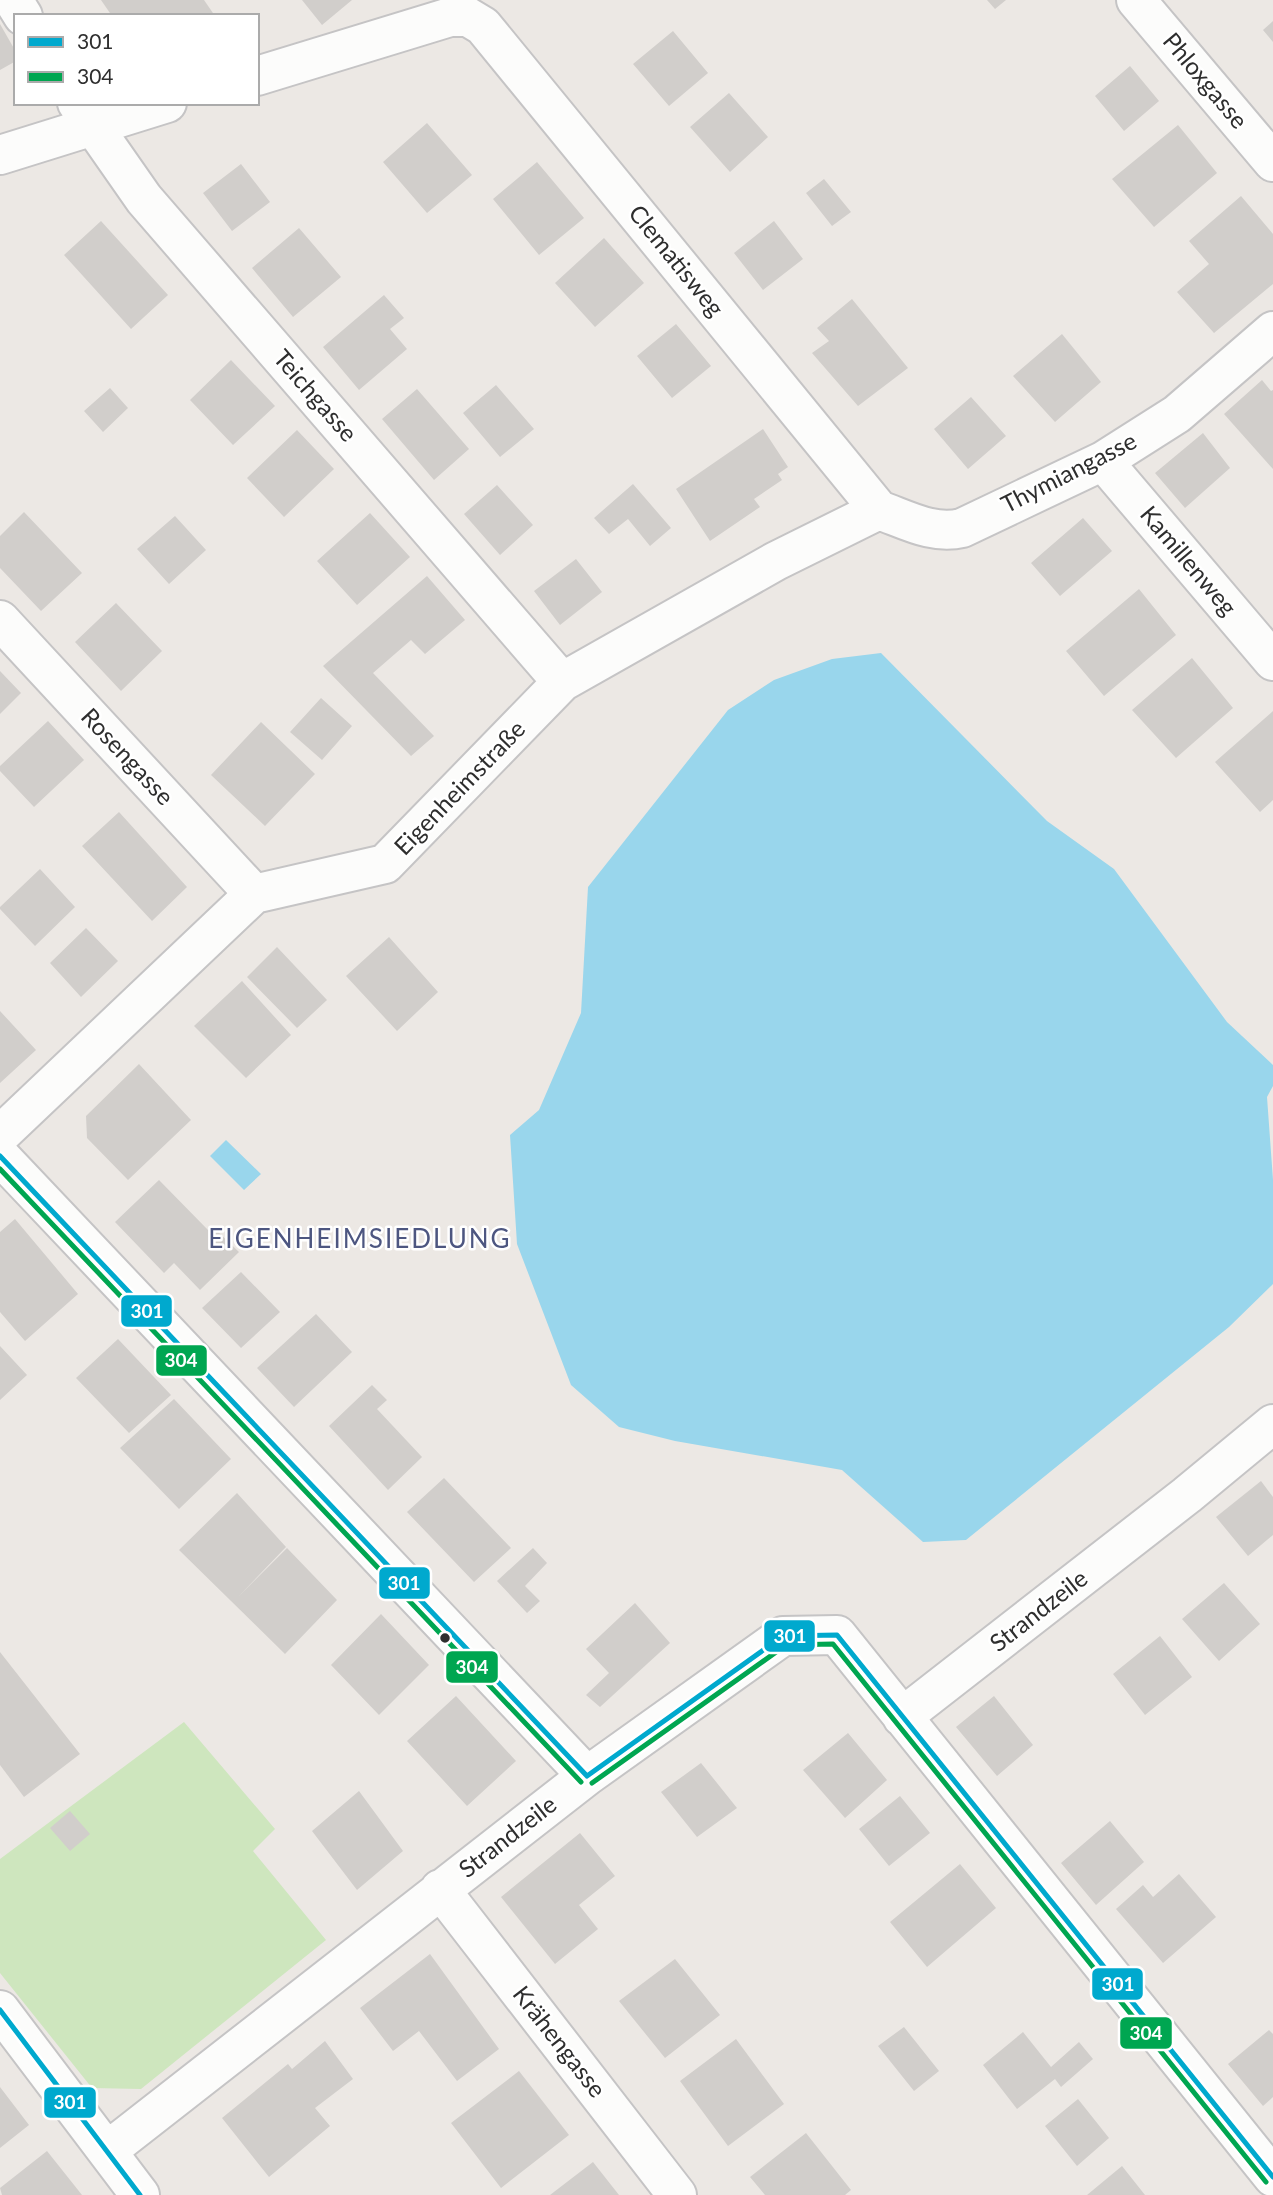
<svg xmlns="http://www.w3.org/2000/svg" width="1273" height="2195" font-family="Lato,sans-serif">
	<rect width="100%" height="100%" fill="#ece8e4"/>
	<path fill="#cee6be" d="M184,1722L275,1829L253,1851L326,1940L141,2089L92,2088L0,1973V1859Z"/>
	<path fill="#99d6ec" d="M881,653L1047,821L1114,869L1227,1022L1273,1065V1086L1267,1097L1273,1180V1284L1229,1327L966,1540L923,1542L842,1470L675,1441L619,1427L571,1385L517,1244L510,1135L539,1110L581,1013L588,887L728,710L774,680L832,659Z
		M226,1140L261,1174L244,1190L210,1156Z"/>
	<path fill="#d1cecb" d="M101,0H204L215,16H112Z
		M302,0H352L322,25Z
		M987,0H1006L995,9Z
		M1273,21V42L1263,30Z
		M0,24L16,52V61L0,70Z
		M673,31L708,73L669,106L633,64Z
		M1130,66L1159,101L1124,131L1095,96Z
		M729,93L768,137L730,172L690,127Z
		M427,123L472,175L427,213L383,162Z
		M1178,125L1217,173L1154,227L1112,179Z
		M537,162L584,218L539,255L493,199Z
		M241,164L270,202L232,231L203,193Z
		M824,179L851,212L832,226L806,193Z
		M1241,196L1273,234V284L1214,333L1177,292L1209,264L1189,241Z
		M101,221L168,295L131,329L64,255Z
		M774,221L803,259L763,290L734,253Z
		M299,228L341,277L293,317L252,268Z
		M604,238L644,283L595,327L555,283Z
		M384,295L404,318L390,329L407,349L359,390L323,347Z
		M852,299L908,368L858,406L812,353L829,341L817,328Z
		M676,324L711,366L672,398L637,356Z
		M1062,334L1101,382L1055,422L1013,376Z
		M231,360L275,406L233,445L190,400Z
		M1262,380L1271,391L1273,390V469L1224,414Z
		M496,385L534,429L500,457L463,413Z
		M110,388L128,408L103,432L84,411Z
		M417,389L469,449L434,480L382,419Z
		M971,397L1006,436L968,469L934,429Z
		M763,429L788,467L778,474L782,480L754,499L760,507L710,541L676,489Z
		M297,430L334,469L284,517L247,478Z
		M1203,433L1230,468L1185,508L1155,473Z
		M633,484L671,528L650,546L628,519L609,534L594,518Z
		M497,485L533,525L500,555L464,514Z
		M24,512L82,573L41,611L0,568V536Z
		M370,513L410,557L357,605L317,561Z
		M175,516L206,550L169,584L137,549Z
		M1083,518L1112,551L1060,596L1031,563Z
		M576,559L602,592L560,625L534,591Z
		M427,576L465,620L425,654L411,640L373,673L434,736L411,756L323,666Z
		M1139,589L1176,635L1104,696L1066,651Z
		M116,603L162,651L121,691L75,642Z
		M1192,658L1233,708L1176,758L1132,710Z
		M0,671L21,693L0,714Z
		M321,698L352,726L322,760L290,732Z
		M1273,711V800L1260,812L1215,762Z
		M48,721L84,760L34,807L0,771V766Z
		M261,722L315,774L265,826L211,775Z
		M119,812L187,887L152,921L82,846Z
		M40,869L75,907L35,946L0,909V907Z
		M86,928L118,961L81,997L50,963Z
		M389,937L438,992L397,1031L346,976Z
		M277,947L327,1000L297,1028L247,977Z
		M242,981L291,1035L246,1078L194,1026Z
		M0,1011L36,1050L0,1083Z
		M139,1064L191,1120L128,1180L87,1138L86,1116Z
		M159,1180L208,1230L212,1226L239,1252L200,1290L174,1263L164,1273L115,1222Z
		M15,1219L78,1294L25,1341L0,1312V1232Z
		M241,1272L280,1312L241,1348L202,1308Z
		M316,1314L352,1352L294,1407L257,1368Z
		M118,1339L171,1395L129,1433L76,1378Z
		M0,1346L27,1375L0,1400Z
		M372,1385L387,1400L377,1409L422,1457L388,1490L329,1426Z
		M174,1399L231,1459L179,1509L120,1448Z
		M444,1478L511,1548L474,1582L407,1512Z
		M1261,1481L1273,1497V1535L1248,1556L1216,1517Z
		M237,1493L286,1547L238,1597L287,1548L337,1600L285,1654L179,1550Z
		M533,1548L547,1563L525,1586L540,1601L527,1613L497,1581Z
		M1224,1583L1260,1624L1219,1661L1182,1619Z
		M635,1603L670,1643L600,1707L586,1695L609,1673L586,1649Z
		M381,1614L429,1665L379,1715L331,1665Z
		M1160,1636L1192,1677L1145,1715L1113,1674Z
		M0,1652L80,1754L24,1797L0,1765Z
		M456,1696L516,1761L467,1806L407,1741Z
		M994,1696L1033,1745L997,1776L956,1727Z
		M848,1733L887,1780L845,1818L803,1770Z
		M701,1763L737,1808L697,1837L661,1792Z
		M359,1791L403,1851L357,1890L312,1831Z
		M900,1796L930,1833L889,1866L859,1829Z
		M70,1811L90,1834L70,1851L50,1828Z
		M1110,1821L1144,1862L1096,1905L1061,1863Z
		M580,1833L615,1876L579,1905L598,1929L555,1964L501,1897Z
		M960,1864L996,1908L927,1967L890,1922Z
		M1179,1874L1216,1917L1163,1963L1116,1909L1143,1885L1153,1897Z
		M430,1954L499,2049L457,2081L419,2031L393,2051L360,2008Z
		M675,1959L720,2015L665,2058L619,2001Z
		M904,2027L939,2071L914,2091L878,2046Z
		M1269,2030L1273,2034V2097L1263,2106L1228,2064Z
		M1023,2032L1051,2067L1079,2042L1093,2059L1061,2087L1055,2079L1017,2109L983,2065Z
		M736,2039L784,2104L728,2146L680,2081Z
		M325,2041L353,2079L315,2108L330,2126L269,2177L222,2118L288,2064L292,2069Z
		M519,2071L569,2135L501,2188L451,2123Z
		M0,2087L29,2125L0,2148Z
		M1078,2099L1109,2138L1077,2166L1045,2126Z
		M806,2133L851,2190L845,2195H765L750,2177Z
		M47,2151L82,2195H2L0,2188Z
		M593,2162L619,2195H550Z
		M1122,2166L1145,2195H1087Z"/>
	<g fill="none" stroke-linecap="round" stroke-linejoin="round">
		<g stroke="#c5c4c5" stroke-width="42">
			<path id="minor" d="M13,0L23,16
				M1136,0L1273,162
				M257,76L450,17H468L483,26L879,510C907,520 933,535 962,528L1103,461L1177,414L1273,331
				M77,103L144,199L562,682
				M0,155L167,103
				M1103,461L1273,661
				M0,620L254,894
				M0,1135L254,894L385,864L562,682L776,561L879,510
				M0,1156L587,1776
				M902,1717L1187,1495L1273,1424
				M440,1889L677,2195
				M0,2010L140,2195
				M107,2151L587,1776L783,1636L837,1635L1273,2177"/>
		</g>
		<use href="#minor" stroke="#fcfcfb" stroke-width="38"/>
		<g stroke="#fff" stroke-width="10">
			<path id="bus-1" d="M0,1156L587,1776
				M587,1776L783,1636L837,1635L1273,2177
				M0,2010L140,2195"/>
		</g>
		<g stroke="#fff" stroke-width="10">
			<path id="bus-2" d="M0,1169L581,1782
				M592,1783L786,1645L833,1644L1266,2182"/>
		</g>
		<use href="#bus-1" stroke="#00a9ce" stroke-width="5"/>
		<use href="#bus-2" stroke="#00a651" stroke-width="5"/>
	</g>
	<circle fill="#2e2e2e" stroke="#fff" stroke-width="2.5" cx="445" cy="1638" r="6"/>
	<g text-anchor="middle" stroke-width="5" stroke-linejoin="round" paint-order="stroke">
		<g font-size="24" fill="#2e2e2e" stroke="#fff">
			<text transform="translate(1205 81) rotate(50)" y="8">Phloxgasse</text>
			<text transform="translate(676 261) rotate(51)" y="8">Clematisweg</text>
			<text transform="translate(315 396) rotate(49)" y="8">Teichgasse</text>
			<text transform="translate(1069 473) rotate(-27)" y="8">Thymiangasse</text>
			<text transform="translate(1188 561) rotate(50)" y="8">Kamillenweg</text>
			<text transform="translate(127 757) rotate(47)" y="8">Rosengasse</text>
			<text transform="translate(460 788) rotate(-46)" y="8">Eigenheimstraße</text>
			<text transform="translate(1039 1611) rotate(-38)" y="8">Strandzeile</text>
			<text transform="translate(508 1837) rotate(-38)" y="8">Strandzeile</text>
			<text transform="translate(559 2042) rotate(52)" y="8">Krähengasse</text>
		</g>
		<g font-size="26" letter-spacing="2" fill="#4d5680" stroke="#fff">
			<text x="360" y="1248">EIGENHEIMSIEDLUNG</text>
		</g>
	</g>
	<g stroke="#fff" stroke-width="2.5">
		<rect x="120" y="1294" width="53" height="34" rx="7" fill="#00a9ce"/>
		<rect x="155" y="1344" width="53" height="33" rx="7" fill="#00a651"/>
		<rect x="378" y="1566" width="53" height="34" rx="7" fill="#00a9ce"/>
		<rect x="763" y="1619" width="53" height="34" rx="7" fill="#00a9ce"/>
		<rect x="445" y="1650" width="54" height="34" rx="7" fill="#00a651"/>
		<rect x="1091" y="1967" width="53" height="34" rx="7" fill="#00a9ce"/>
		<rect x="1119" y="2016" width="54" height="34" rx="7" fill="#00a651"/>
		<rect x="43" y="2086" width="54" height="33" rx="7" fill="#00a9ce"/>
	</g>
	<g font-size="19" text-anchor="middle" font-weight="bold" fill="#fff">
		<text x="147" y="1318">301</text>
		<text x="181" y="1367">304</text>
		<text x="404" y="1590">301</text>
		<text x="790" y="1643">301</text>
		<text x="472" y="1674">304</text>
		<text x="1118" y="1991">301</text>
		<text x="1146" y="2040">304</text>
		<text x="70" y="2109">301</text>
	</g>
	<rect x="14" y="14" width="245" height="91" fill="#ffffff" stroke="#ababab" stroke-width="2"/>
	<rect x="28" y="37" width="35" height="10" fill="#00a9ce" stroke="#ababab" stroke-width="2"/>
	<text x="77" y="49" font-size="21" fill="#2e2e2e">301</text>
	<rect x="28" y="72" width="35" height="10" fill="#00a651" stroke="#ababab" stroke-width="2"/>
	<text x="77" y="84" font-size="21" fill="#2e2e2e">304</text>
</svg>
